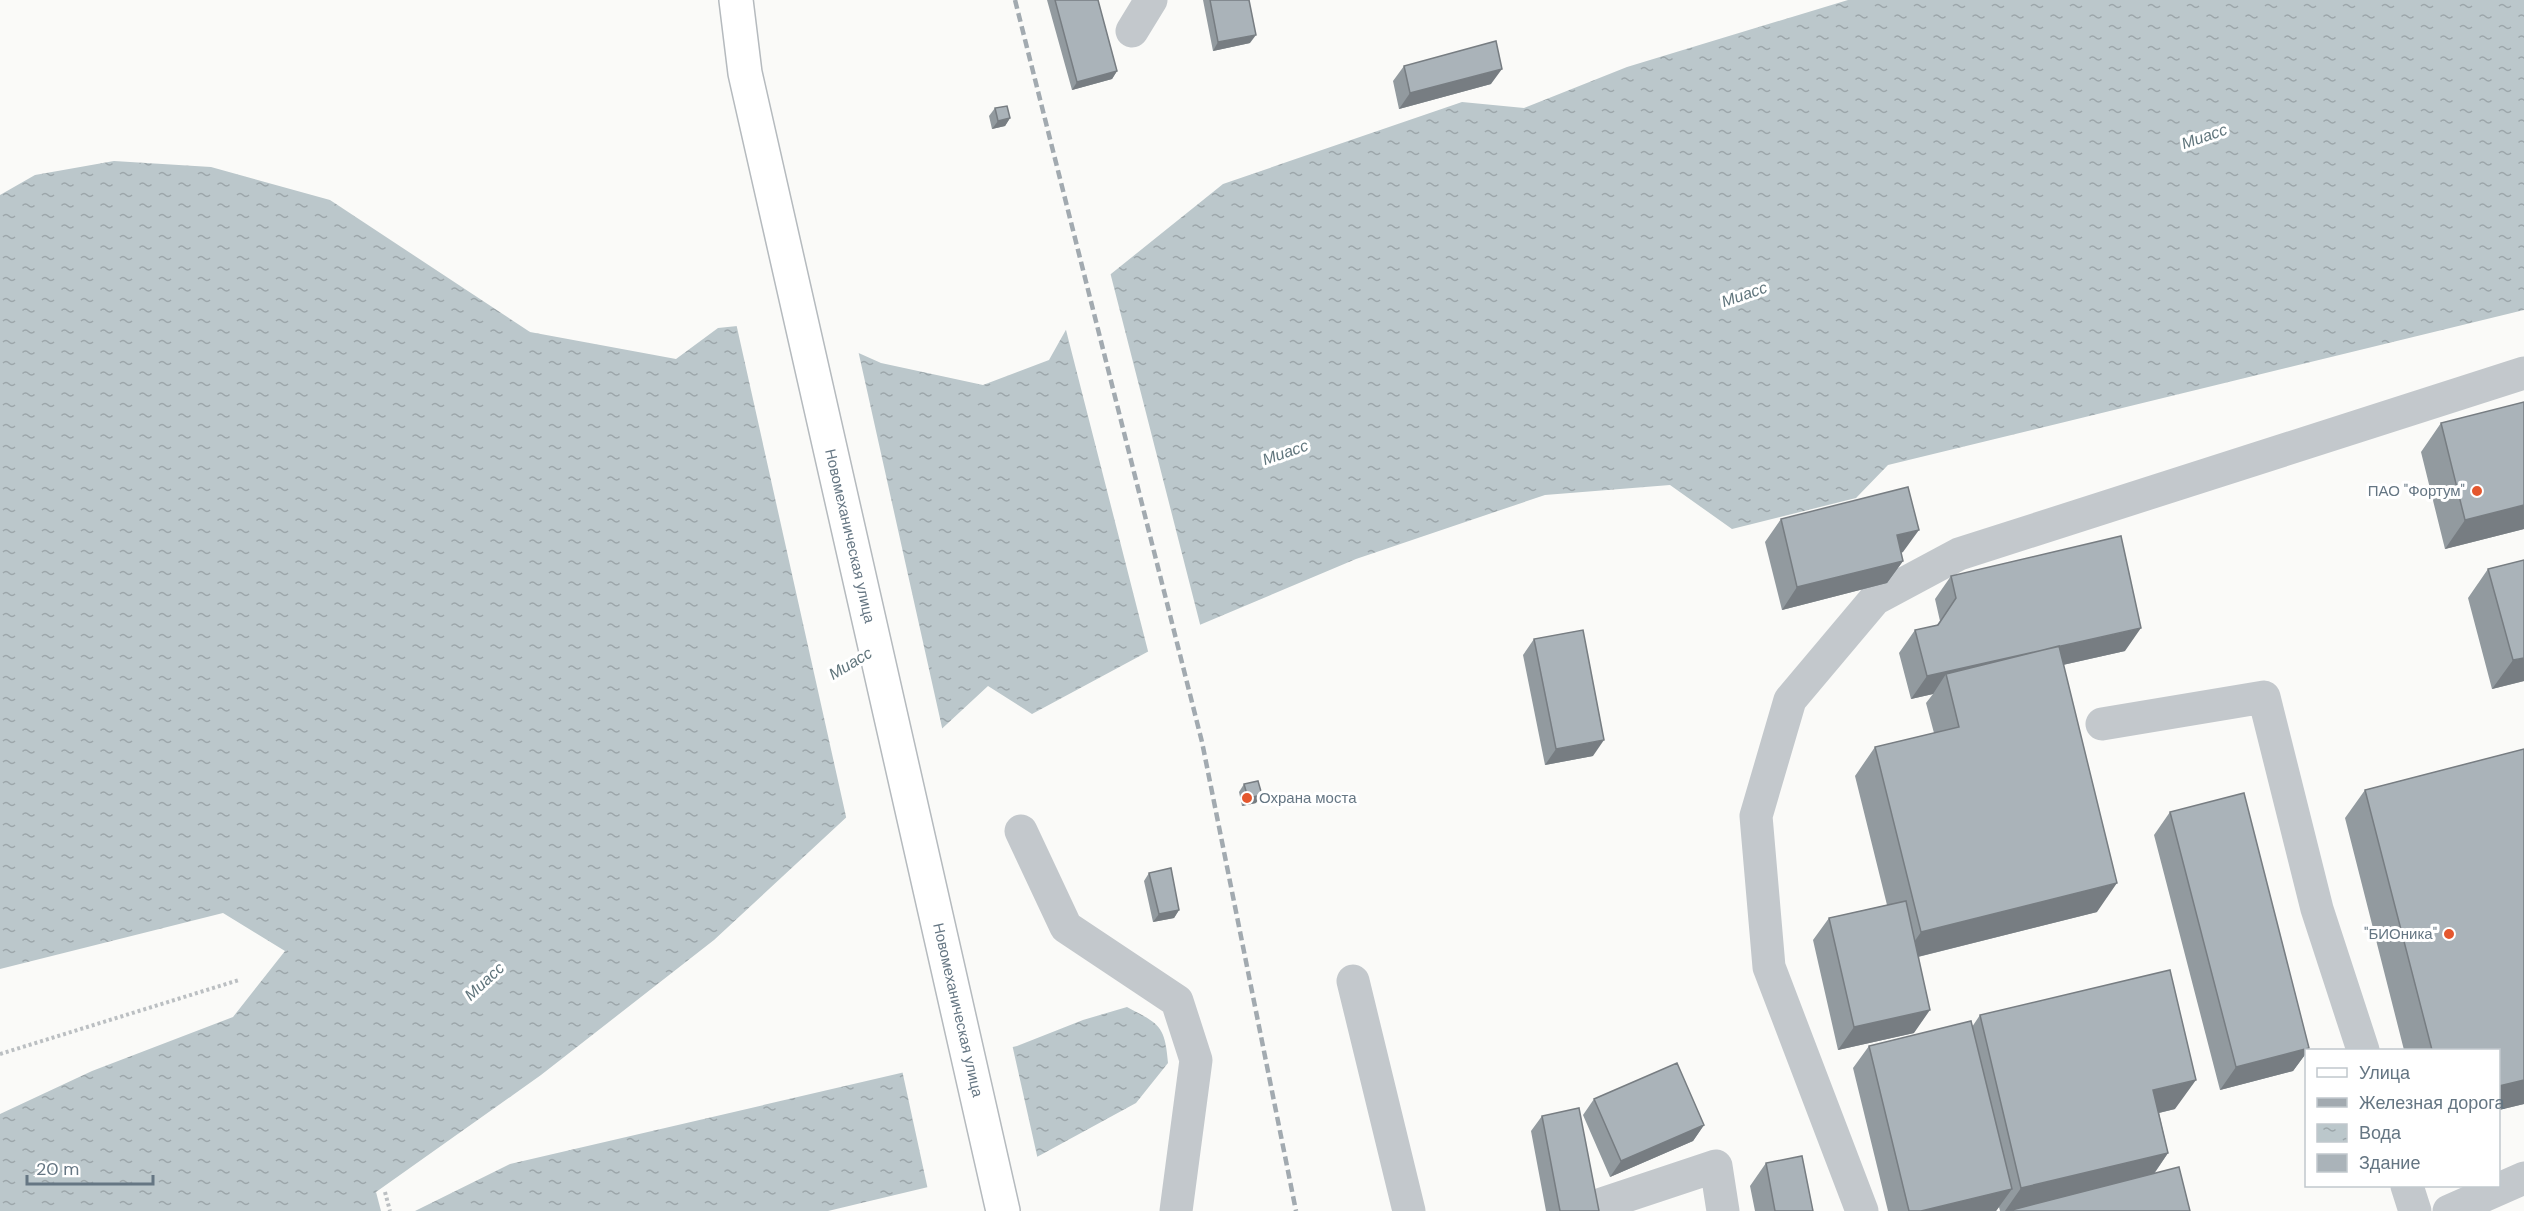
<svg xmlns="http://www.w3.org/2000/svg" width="2524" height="1211" font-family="'DM Sans',sans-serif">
	<defs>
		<pattern id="water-ripples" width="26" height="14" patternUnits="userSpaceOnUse" patternTransform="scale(1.5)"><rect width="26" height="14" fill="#bbc7cb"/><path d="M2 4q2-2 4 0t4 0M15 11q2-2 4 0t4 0" fill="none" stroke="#9ca6aa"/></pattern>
	</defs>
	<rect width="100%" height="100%" fill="#fafaf8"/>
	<path fill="url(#water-ripples)" d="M1848,0H2524V310L1888,465L1856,498L1732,529L1670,485L1545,495L1356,559L1190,629L1032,714L988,686L714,940L541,1075L376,1192L381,1211H0V1114L92,1071L233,1017L285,951L223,913L0,969V195L35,175L114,161L211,167L330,200L530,332L676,359L718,328L787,321L881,363L983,385L1049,360L1086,294L1223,184L1462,102L1524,108L1627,67Z
		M1127,1007C1159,1024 1165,1025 1168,1063L1136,1103L1024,1164L828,1211H415L510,1164L1017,1046L1083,1020Z"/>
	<path fill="#fafaf8" d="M1110,272L1201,628L1149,655L1065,326L1084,293Z
		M787,318L858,350L943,732L847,821L736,323Z
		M1012,1044L1038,1160L1025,1167L928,1190L902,1070Z"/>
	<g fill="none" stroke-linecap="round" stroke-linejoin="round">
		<g stroke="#b5babe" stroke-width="36">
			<path id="major" d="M736,0L745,73L1003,1211"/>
		</g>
		<path stroke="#bbbfc2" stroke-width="4" stroke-dasharray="3 3" stroke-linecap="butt" d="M0,1054L239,980
			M385,1192L390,1211"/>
		<path stroke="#c3c8cc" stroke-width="33" d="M1132,31L1151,0
			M2102,724L2264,697L2317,909L2363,1050
			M1021,831L1066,927L1177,1001L1196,1060L1176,1211
			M1353,981L1409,1211
			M2407,1186L2415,1211
			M1603,1211L1602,1204L1716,1166L1723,1211
			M1862,1211L1769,967L1756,816L1790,700L1875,599L1959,554L2524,373
			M2449,1211L2524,1178"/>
		<use href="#major" stroke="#fff" stroke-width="33"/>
		<path stroke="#a2aab0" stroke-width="4.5" stroke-dasharray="9 4.5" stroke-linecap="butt" d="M1015,0L1202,742L1296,1211"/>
	</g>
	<path fill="#929a9f" d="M1047,0H1098L1117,71L1112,79L1072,90Z
		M1203,0H1249L1250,43L1213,51Z
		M1404,66L1491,84L1399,109L1393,81Z
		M995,108L1010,118L1005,126L992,129L989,116Z
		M2441,423L2524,529L2445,549L2421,452Z
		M1781,519L1903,552L1901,553L1903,561L1887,583L1782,610L1765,542Z
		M2488,569L2524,681L2492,689L2468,598Z
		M1951,576L2125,651L2063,665L2097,912L1918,957L1914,1033L1838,1050L1813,940L1829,918L1887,905L1855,776L1875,747L1934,733L1926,703L1933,694L1911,699L1899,653L1915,630L1936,626L1940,621L1935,599Z
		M1534,639L1593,756L1545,765L1523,655Z
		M2524,749V1104L2499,1110V1050H2404L2345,818L2365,790Z
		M1244,784L1256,803L1242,806L1239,792Z
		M2170,812L2307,1050V1052L2293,1071L2220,1090L2154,835Z
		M1149,873L1179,910L1174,918L1153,922L1144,881Z
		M1980,1015L2175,1109L2159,1113L2168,1153L2154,1174L2190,1211H2000L1999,1207L1996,1211H1888L1853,1068L1869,1046L1972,1027Z
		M1594,1099L1704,1125L1693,1141L1610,1177L1583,1115Z
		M1542,1116L1599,1211H1546L1531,1131Z
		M1766,1163L1813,1211H1755L1750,1186Z"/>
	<path fill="#777d82" d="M1256,35L1250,43L1213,51L1218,42Z
		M1502,69L1491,84L1399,109L1410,93Z
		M1117,71L1112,79L1072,90L1077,82Z
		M1010,118L1005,126L992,129L998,121Z
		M2524,505V529L2445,549L2465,520Z
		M1919,530L1903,552L1881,558L1897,535Z
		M1903,561L1887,583L1782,610L1797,587Z
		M2141,628L2125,651L1950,690L1946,674L1933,694L1911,699L1927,676Z
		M2524,658V681L2492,689L2513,660Z
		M1604,740L1593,756L1545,765L1556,749Z
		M1262,795L1256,803L1242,806L1248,798Z
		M2117,883L2097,912L1901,961L1921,932Z
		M1179,910L1174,918L1153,922L1159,914Z
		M1930,1010L1914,1033L1838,1050L1854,1027Z
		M2309,1048L2308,1050H2307V1052L2293,1071L2220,1090L2236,1067Z
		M2196,1080L2175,1109L2133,1119L2153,1090Z
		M2524,1080V1104L2499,1110V1086Z
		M1704,1125L1693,1141L1610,1177L1621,1161Z
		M2168,1153L2148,1182L2024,1211H2005L2021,1188Z
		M2012,1189L1996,1211H1921Z"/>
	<path fill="#aab3b9" stroke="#777d82" stroke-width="1.5" d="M1055,0H1098L1117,71L1077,82Z
		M1210,0H1249L1256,35L1218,42Z
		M1496,41L1502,69L1410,93L1404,66Z
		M1007,106L1010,118L998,121L995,108Z
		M2524,402V505L2465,520L2441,423Z
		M1908,487L1919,530L1897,535L1903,561L1797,587L1781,519Z
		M2121,536L2141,628L1927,676L1915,630L1938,625L1956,598L1951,576Z
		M2524,560V658L2513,660L2488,569Z
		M1583,630L1604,740L1556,749L1534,639Z
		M2059,646L2117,883L1921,932L1875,747L1959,727L1946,674Z
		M2524,749V1080L2499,1086V1050H2432L2365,790Z
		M1258,781L1262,795L1248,798L1244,784Z
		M2244,793L2309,1048L2236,1067L2170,812Z
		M1171,868L1179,910L1159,914L1149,873Z
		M1906,901L1930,1010L1854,1027L1829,918Z
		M2170,970L2196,1080L2153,1090L2168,1153L2021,1188L1980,1015Z
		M1971,1021L2012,1189L1921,1211H1909L1869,1046Z
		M1677,1063L1704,1125L1621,1161L1594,1099Z
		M1579,1108L1599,1211H1560L1542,1116Z
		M1802,1156L1813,1211H1775L1766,1163Z
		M2179,1167L2190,1211H2008Z"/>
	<g fill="#e4572e" stroke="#fff" stroke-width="2">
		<circle cx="2477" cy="491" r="6"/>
		<circle cx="1247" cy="798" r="6"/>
		<circle cx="2449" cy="934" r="6"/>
	</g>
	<g text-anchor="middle" stroke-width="6" stroke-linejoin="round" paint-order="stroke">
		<g font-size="15" fill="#657683" stroke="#fff" text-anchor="end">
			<text x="2465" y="496">ПАО "Фортум"</text>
			<text x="1259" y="803" text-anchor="start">Охрана моста</text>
			<text x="2437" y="939">"БИОника"</text>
		</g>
		<g font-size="15" fill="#657683" stroke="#fff">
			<text transform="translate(850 536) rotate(77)" y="5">Новомеханическая улица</text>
			<text transform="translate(958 1010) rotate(77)" y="5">Новомеханическая улица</text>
		</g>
		<g font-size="16" font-style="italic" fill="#60757c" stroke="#fff">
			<text transform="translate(2204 136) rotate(-19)" y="6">Миасс</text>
			<text transform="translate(1744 294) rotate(-19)" y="6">Миасс</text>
			<text transform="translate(1285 452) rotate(-19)" y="6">Миасс</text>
			<text transform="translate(850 663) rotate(-31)" y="6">Миасс</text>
			<text transform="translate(484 981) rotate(-43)" y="6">Миасс</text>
		</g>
	</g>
	<rect x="2305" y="1049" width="195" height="138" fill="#ffffff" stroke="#c1c8cd" stroke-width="1.5"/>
	<rect x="2317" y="1068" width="30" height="9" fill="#ffffff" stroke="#c1c8cd" stroke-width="1.5"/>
	<text x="2359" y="1079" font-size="18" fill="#657683">Улица</text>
	<rect x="2317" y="1098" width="30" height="9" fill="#a2aab0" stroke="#c1c8cd" stroke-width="1.5"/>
	<text x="2359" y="1109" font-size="18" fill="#657683">Железная дорога</text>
	<rect x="2317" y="1124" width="30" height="18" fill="url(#water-ripples)" stroke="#c1c8cd" stroke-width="1.5"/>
	<text x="2359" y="1139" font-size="18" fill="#657683">Вода</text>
	<rect x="2317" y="1154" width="30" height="18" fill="#aab3b9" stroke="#c1c8cd" stroke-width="1.5"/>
	<text x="2359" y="1169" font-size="18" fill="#657683">Здание</text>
	<path d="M27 1175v9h126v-9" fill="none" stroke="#657683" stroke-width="3"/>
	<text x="36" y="1175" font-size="18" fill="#657683" stroke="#ffffff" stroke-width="4.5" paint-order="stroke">20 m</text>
</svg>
